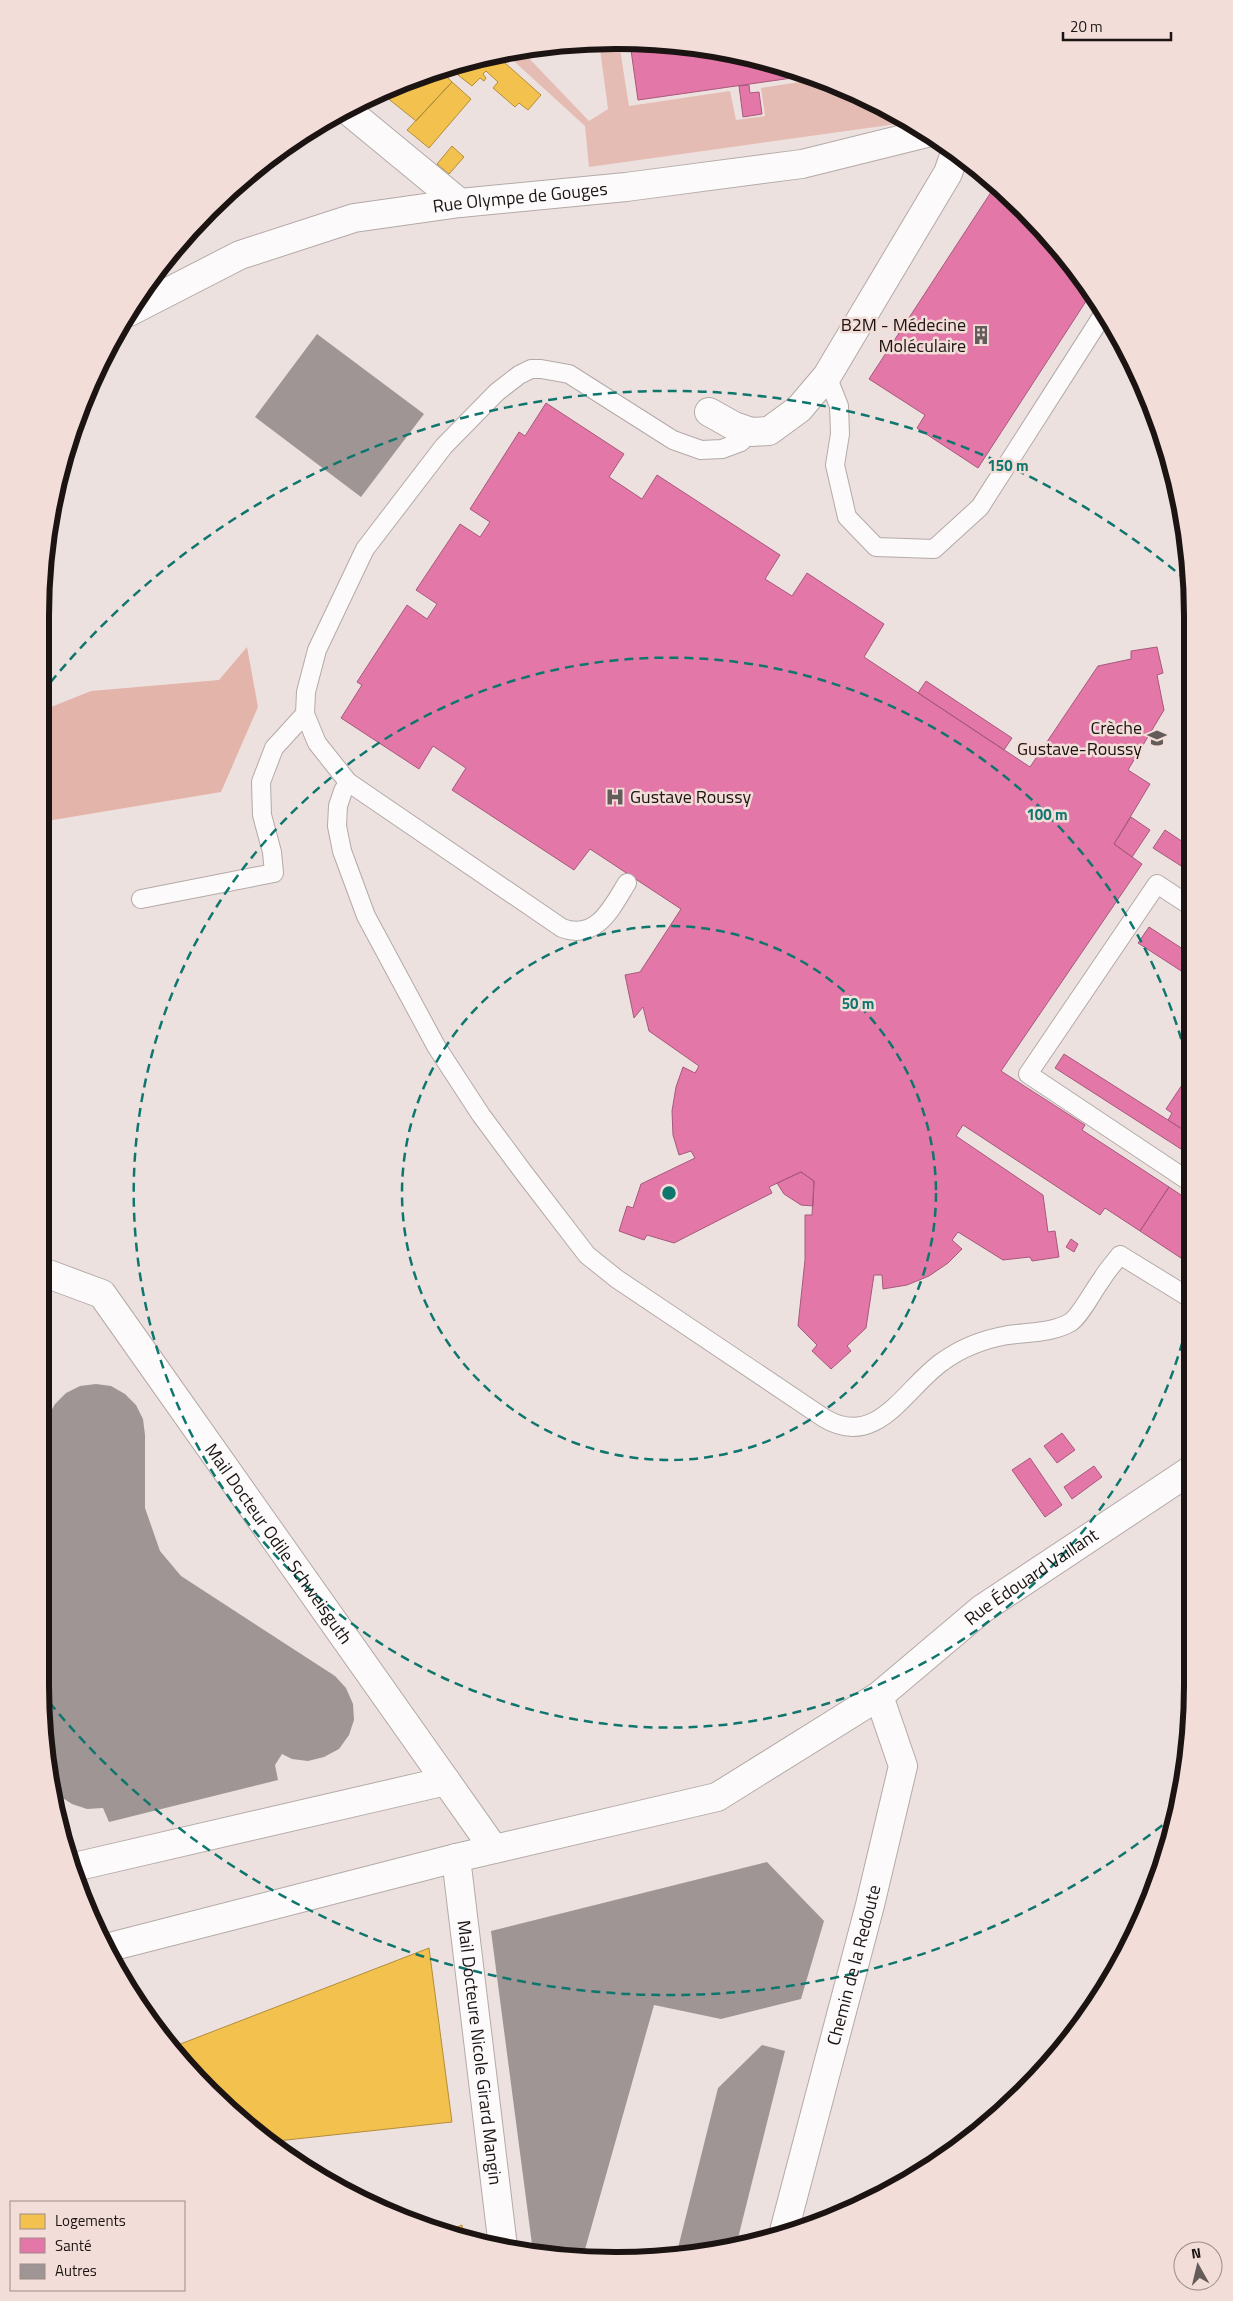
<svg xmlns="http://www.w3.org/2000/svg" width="1233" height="2301" font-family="'Titillium Web',sans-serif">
	<rect width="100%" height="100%" fill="#ede1df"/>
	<path fill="#e5bcb4" d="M599,42L619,43L629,106L730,91L736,120L765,116L761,88L820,79L911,122L589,167L585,126L505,53L522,51L589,121L608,109Z"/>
	<path fill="#e3b4aa" d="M247,647L258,707L221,792L41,822V711L91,691L219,680Z"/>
	<path fill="#f2c14e" stroke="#b28d3c" d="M496,55L541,95L528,110L519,103L515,107L493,88L498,82L486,71L483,74L486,78L484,81L480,78L472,86L458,75L472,59Z
		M440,70L452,82L416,121L380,92Z
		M452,82L471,99L429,148L407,130Z
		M452,146L464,157L449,174L437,164Z
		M429,1948L452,2122L268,2142L236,2118L170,2048Z
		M462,2225L464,2240L442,2233Z"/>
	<path fill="#e377a8" stroke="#a7597b" d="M630,43L691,45L802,71L813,75L638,100Z
		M749,85L750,93L759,92L762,114L743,117L739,86Z
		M997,183L1092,292L978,468L917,428L925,415L869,379Z
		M546,403L624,454L609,477L642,499L657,475L780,555L765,579L792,596L807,573L884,624L864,657L1030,767L1098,666L1131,659V651L1157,647L1163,673L1157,675L1164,710L1128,770L1150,784L1114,844L1142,864L1001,1071L1085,1125L1082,1130L1169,1187L1140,1231L1105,1208L1100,1215L963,1125L956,1136L1043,1195L1048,1232L1055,1231L1059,1257L1032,1261L1030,1257L1003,1260L958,1232L952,1240L962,1249L948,1263L929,1276L907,1285L883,1289L882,1275H874L866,1328L847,1346L851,1351L831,1369L812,1351L817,1345L798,1326L805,1260V1215H812L814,1181L801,1172L769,1187L772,1193L674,1243L647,1235L644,1240L619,1231L627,1206L633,1208L641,1184L695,1158L691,1151L679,1155L673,1135L672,1111L676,1087L683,1067L695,1073L699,1066L649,1031L643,1007L634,1018L625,975L640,972L681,909L590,849L574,870L452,790L466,768L433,746L419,769L341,718L362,685L357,682L407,605L427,619L437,604L416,590L460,524L480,537L490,522L470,509L519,432L525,436Z
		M926,681L1012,738L1004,750L918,693Z
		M1131,817L1150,830L1132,857L1114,844Z
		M1165,830L1189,846V871L1153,848Z
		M1149,927L1189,953V976L1138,943Z
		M1064,1054L1190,1134L1181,1149L1055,1068Z
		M1188,1076L1190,1078V1130L1188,1133L1168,1120L1172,1113L1166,1109Z
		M801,1172L814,1181L813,1206L801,1205L784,1194L777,1183Z
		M1169,1187L1190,1201V1264L1140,1231Z
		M1071,1239L1078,1244L1074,1252L1066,1247Z
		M1062,1433L1075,1450L1057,1463L1044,1446Z
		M1030,1458L1062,1505L1045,1517L1012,1470Z
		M1094,1466L1102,1477L1072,1499L1064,1487Z"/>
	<path fill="#9e9594" d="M317,334L424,414L361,497L255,417Z
		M96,1384L111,1386L125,1394L136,1405L143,1419L145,1435V1508L160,1551L181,1576L335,1676L346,1688L353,1704L354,1720L349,1735L339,1749L324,1757L308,1761L292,1759L282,1754L275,1765L278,1780L109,1822L103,1808L87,1809L72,1804L58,1795L50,1782L43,1703L45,1433L47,1418L55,1404L66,1393L80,1386Z
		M767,1862L824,1921L801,1999L721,2019L654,2005L582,2260L533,2252L491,1931Z
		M762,2045L785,2051L736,2246L676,2256L718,2088Z"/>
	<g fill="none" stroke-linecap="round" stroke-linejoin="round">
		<g stroke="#b3aaa8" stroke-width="20">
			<path id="lane" d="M827,376L839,406L840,434L835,465L847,517L876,547L934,549L980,507L1104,313
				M348,782L343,791L338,806L337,826L342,851L366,916L436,1046L481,1115L524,1173L587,1255L617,1279L824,1418C877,1450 905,1388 942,1362C961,1348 985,1339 1008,1335C1029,1332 1053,1333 1071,1322C1081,1315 1094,1289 1102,1279C1107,1270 1114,1263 1120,1255L1190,1298
				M627,883C612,907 597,941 562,928L348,782L317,743L305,714L306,692L317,650L365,549L444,446L497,392L519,375L531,369H541L569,374L673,440L701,450L722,449L741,442L751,432
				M141,899L274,873L272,852L262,815L261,782L274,748L305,714
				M1189,905L1157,884L1028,1074L1190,1182"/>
		</g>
		<g stroke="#b3aaa8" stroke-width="30">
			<g id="street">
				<path d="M346,109L460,203"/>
				<path id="s1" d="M129,312L240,255L354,218L460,203L626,187L802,164L927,133"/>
				<path d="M709,412L734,426L751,432L769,431L799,409L827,376L948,173L955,153"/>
				<path id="s2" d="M40,1271L102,1294L494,1849"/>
				<path id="s3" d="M456,1858L503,2247"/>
				<path d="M70,1868L446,1781"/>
				<path id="s4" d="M106,1948L456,1858L717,1797L879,1696L982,1609L1191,1470"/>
				<path id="s5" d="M783,2235L870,1905L903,1766L879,1696"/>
			</g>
		</g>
		<use href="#lane" stroke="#fcfafa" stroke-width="18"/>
		<use href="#street" stroke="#fcfafa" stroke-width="28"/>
	</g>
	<g fill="none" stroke="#0f766e" stroke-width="2.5" stroke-dasharray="9 6">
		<circle cx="669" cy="1193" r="267"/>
		<path d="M1190 1313A535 535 0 1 1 1189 1068"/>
		<path d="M1174 1816A802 802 0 0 1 41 1692M41 694A802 802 0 0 1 1185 579"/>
	</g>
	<defs>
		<g id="building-bare" transform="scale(1.5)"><path d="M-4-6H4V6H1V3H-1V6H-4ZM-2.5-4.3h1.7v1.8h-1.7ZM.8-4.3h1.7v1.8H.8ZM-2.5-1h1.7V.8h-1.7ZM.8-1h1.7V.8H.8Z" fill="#645c5a" stroke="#f3ddd9" stroke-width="2.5" paint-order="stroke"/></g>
		<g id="school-bare" transform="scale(1.5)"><path d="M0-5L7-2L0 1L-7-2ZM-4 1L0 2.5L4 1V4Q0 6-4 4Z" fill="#645c5a" stroke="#f3ddd9" stroke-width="2.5" paint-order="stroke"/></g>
		<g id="hospital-bare" transform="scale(1.5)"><path d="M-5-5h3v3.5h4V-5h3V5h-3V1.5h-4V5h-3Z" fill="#645c5a" stroke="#f3ddd9" stroke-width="2.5" paint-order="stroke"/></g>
	</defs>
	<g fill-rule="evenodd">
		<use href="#building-bare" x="981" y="335"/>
		<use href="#school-bare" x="1157" y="738"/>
		<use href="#hospital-bare" x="615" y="797"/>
	</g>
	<g text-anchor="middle" stroke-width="5" stroke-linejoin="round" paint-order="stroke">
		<g font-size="18" fill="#1b1412" stroke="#f3ddd9">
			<text dy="6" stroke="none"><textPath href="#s1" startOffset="412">Rue Olympe de Gouges</textPath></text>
			<text dy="6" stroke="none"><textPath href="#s2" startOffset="372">Mail Docteur Odile Schweisguth</textPath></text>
			<text dy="6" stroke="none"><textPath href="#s4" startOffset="1014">Rue Édouard Vaillant</textPath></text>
			<text dy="6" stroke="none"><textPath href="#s5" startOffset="279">Chemin de la Redoute</textPath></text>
			<text dy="6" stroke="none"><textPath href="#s3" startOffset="196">Mail Docteure Nicole Girard Mangin</textPath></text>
		</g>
		<g font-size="18" fill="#1b1412" stroke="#f3ddd9" text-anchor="end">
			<text x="966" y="331">B2M - Médecine<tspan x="966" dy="21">Moléculaire</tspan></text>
			<text x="1142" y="734">Crèche<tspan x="1142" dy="21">Gustave-Roussy</tspan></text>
			<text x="630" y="803" text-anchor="start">Gustave Roussy</text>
		</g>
	</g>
	<path d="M0 0H1233V2301H0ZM616 49H617A567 567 0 0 1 1184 616V1685A567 567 0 0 1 617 2252H616A567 567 0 0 1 49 1685V616A567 567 0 0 1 616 49Z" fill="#f3ddd9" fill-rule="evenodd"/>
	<path fill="none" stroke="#1b1412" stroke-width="6" d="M616 49H617A567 567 0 0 1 1184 616V1685A567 567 0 0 1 617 2252H616A567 567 0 0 1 49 1685V616A567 567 0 0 1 616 49Z"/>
	<circle cx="669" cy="1193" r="8" fill="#0f766e" stroke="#f3ddd9" stroke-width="2.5"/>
	<g font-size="15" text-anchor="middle" font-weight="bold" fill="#0f766e" stroke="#f3ddd9" stroke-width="5" stroke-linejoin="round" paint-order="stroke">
		<text x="1008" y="471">150 m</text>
		<text x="1047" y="820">100 m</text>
		<text x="858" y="1009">50 m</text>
	</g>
	<rect x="10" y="2201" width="175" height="90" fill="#f3ddd9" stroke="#9d8d89"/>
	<rect x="20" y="2214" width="25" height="15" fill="#f2c14e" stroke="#9d8d89"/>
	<text x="55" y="2226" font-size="15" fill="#1b1412">Logements</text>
	<rect x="20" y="2238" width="25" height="15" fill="#e377a8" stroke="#9d8d89"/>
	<text x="55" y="2251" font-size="15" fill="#1b1412">Santé</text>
	<rect x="20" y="2264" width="25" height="15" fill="#9e9594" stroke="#9d8d89"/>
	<text x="55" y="2276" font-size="15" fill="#1b1412">Autres</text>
	<g transform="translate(1198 2266) rotate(352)"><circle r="24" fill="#f3ddd9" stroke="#9d8d89"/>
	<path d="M0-4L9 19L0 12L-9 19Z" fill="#645c5a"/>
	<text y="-8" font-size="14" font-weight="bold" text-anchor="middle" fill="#1b1412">N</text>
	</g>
	<path d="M1063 32v8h108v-8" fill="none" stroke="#1b1412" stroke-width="2.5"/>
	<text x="1070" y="32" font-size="15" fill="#1b1412" stroke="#f3ddd9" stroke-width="4" paint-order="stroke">20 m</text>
</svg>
